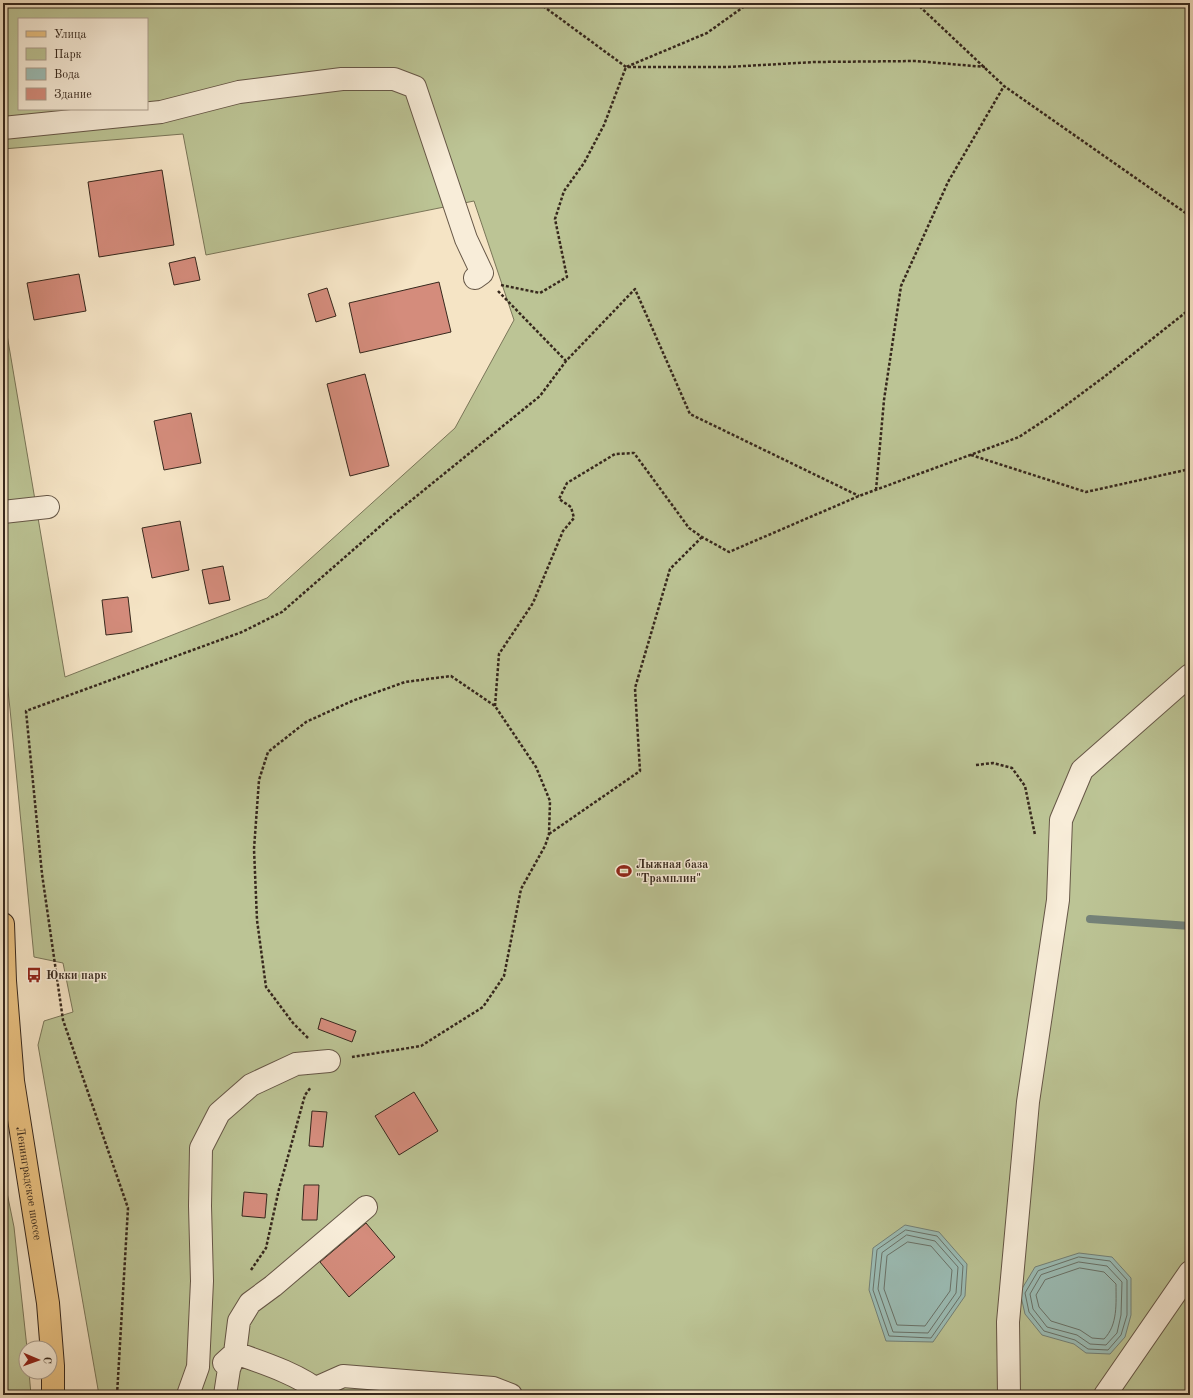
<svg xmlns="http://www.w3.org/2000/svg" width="1193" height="1398" font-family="'Old Standard TT',serif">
	<rect width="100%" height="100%" fill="#f5e4c5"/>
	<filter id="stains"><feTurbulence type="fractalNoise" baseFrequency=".005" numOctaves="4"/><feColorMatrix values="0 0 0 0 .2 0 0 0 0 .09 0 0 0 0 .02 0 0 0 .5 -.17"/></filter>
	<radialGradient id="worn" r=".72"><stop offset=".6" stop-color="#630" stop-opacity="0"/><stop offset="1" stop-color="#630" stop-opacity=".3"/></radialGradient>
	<path fill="#bcc495" stroke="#7a7659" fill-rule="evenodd" d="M3,3H1190V1395H99L38,1045L44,1021L73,1012L63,963L34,957L10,709L3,643V311L65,677L267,598L455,428L514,320L474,201L206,255L183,134L3,149ZM19,19H147V109H19Z
		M3,1173L14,1227L27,1348L26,1372H29L31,1395H3Z"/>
	<path fill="#9cbeb7" stroke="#748279" d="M905,1225L939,1232L967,1264L965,1296L933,1342L886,1341L869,1290L873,1248Z
		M1079,1253L1112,1257L1131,1278V1315L1125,1337L1110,1354L1086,1353L1074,1344L1042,1335L1025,1314L1020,1292L1035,1267Z"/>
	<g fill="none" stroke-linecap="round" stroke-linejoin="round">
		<path stroke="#6a736a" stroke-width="1" d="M906,1230L937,1236L963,1266L961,1295L931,1338L889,1336L873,1290L877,1250Z
			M907,1235L935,1241L958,1267L956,1293L928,1333L893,1332L878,1289L882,1253Z
			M908,1242L931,1246L952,1270L950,1291L925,1326L897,1325L884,1289L887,1256Z
			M1079,1257L1110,1261L1127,1280V1315L1121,1335L1108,1350L1088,1349L1075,1340L1044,1331L1029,1312L1025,1293L1038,1271Z
			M1079,1262L1107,1266L1122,1282L1121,1315L1117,1333L1106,1345L1090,1344L1077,1335L1047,1327L1033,1309L1030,1294L1041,1275Z
			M1080,1268L1104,1272L1116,1284C1116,1303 1118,1325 1104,1339L1092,1338L1080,1330L1051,1321L1039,1307L1036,1295L1045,1280Z"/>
		<path stroke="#748279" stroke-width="8" d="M1090,919L1190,926"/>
	</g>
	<path fill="#d48c7c" stroke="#37281d" d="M162,170L174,245L99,257L88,182Z
		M195,257L200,280L174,285L169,263Z
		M79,274L86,311L34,320L27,283Z
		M439,282L451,332L360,353L349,303Z
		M327,288L336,316L316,322L308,294Z
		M365,374L389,466L350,476L327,384Z
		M191,413L201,463L164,470L154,421Z
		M180,521L189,570L152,578L142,528Z
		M223,566L230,600L209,604L202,570Z
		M128,597L132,632L106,635L102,600Z
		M321,1018L356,1031L352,1042L318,1029Z
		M414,1092L438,1131L399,1155L375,1116Z
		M312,1111L327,1112L323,1147L309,1146Z
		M304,1185H319L317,1220H302Z
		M244,1192L267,1194L265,1218L242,1216Z
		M366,1223L395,1257L349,1297L320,1262Z"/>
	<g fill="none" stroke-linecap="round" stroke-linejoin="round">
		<g stroke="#665747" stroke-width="24">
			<path id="minor" d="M3,128L161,112L239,92L342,79H394L415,87L466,239L482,273L475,278
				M3,512L48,507
				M224,1363L235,1353C264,1363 301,1375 324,1395
				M316,1388L343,1376L493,1388L511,1395
				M188,1395L198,1367L202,1281L200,1206L201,1148L219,1113L251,1085L296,1064L329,1061
				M225,1395L229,1369L235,1353L239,1321L250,1303L273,1286L366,1207
				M1009,1395L1008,1322L1028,1102L1058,900L1061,820L1082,770L1190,675
				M1105,1395L1190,1272"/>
		</g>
		<g stroke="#37281d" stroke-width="24">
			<g id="major">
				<path id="s1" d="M3,924L5,981L13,1081L48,1303L53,1366V1395"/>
			</g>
		</g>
		<path stroke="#37281d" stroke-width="2.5" stroke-dasharray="3 2" stroke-linecap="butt" d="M539,3L626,67H727L815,62L916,61L985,67
			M916,3L1004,86L1190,216
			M501,285L540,293L567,277L555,219L564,191L584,163L604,125L626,67L707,33L749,3
			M498,291L566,361
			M971,455L1086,492L1190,469
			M876,490L884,400L901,286L948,182L1004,86
			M495,706L499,654L533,603L563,531L574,518L571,507L559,499L567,483L615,454L634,453L689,528L702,537L729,552L859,496L1019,437L1054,414L1104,377L1190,309
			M976,765L993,763L1012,768L1025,786L1035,835
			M549,834L640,771L635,688L670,569L702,537
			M308,1038L293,1023L266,987L257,920L254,849L259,780L268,752L306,722L352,701L405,682L451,676L495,706L536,767L550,801L549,834L545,846L521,889L504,976L483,1007L421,1046L352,1057
			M251,1270L266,1248L279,1189L305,1095L311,1087
			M117,1395L128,1208L63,1020L42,874L26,711L242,632L282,612L392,516L540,396L566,361L635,289L690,414L859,496"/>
		<use href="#minor" stroke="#f8edd9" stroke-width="22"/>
		<use href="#major" stroke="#eac282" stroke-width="22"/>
	</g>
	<defs>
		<g id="stadium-bare" transform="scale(1.2)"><path d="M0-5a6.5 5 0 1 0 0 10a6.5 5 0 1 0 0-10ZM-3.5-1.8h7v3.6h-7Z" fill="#8f2418" stroke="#f8edd9" stroke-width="2.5" paint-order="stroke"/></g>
		<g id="bus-bare" transform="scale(1.2)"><path d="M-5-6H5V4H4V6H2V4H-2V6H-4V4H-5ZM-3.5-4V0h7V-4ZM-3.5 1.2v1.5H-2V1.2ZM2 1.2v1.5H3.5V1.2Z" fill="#8f2418" stroke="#f8edd9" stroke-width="2.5" paint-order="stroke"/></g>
	</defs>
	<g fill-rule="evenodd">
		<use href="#stadium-bare" x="624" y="871"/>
		<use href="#bus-bare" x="34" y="975"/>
	</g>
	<g text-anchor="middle" stroke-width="3" stroke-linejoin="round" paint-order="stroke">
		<g font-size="12" font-weight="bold" fill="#37281d" stroke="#f8edd9" text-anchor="start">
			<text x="636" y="868">Лыжная база<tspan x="636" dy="14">"Трамплин"</tspan></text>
			<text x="46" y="979">Юкки парк</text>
		</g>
		<g font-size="12" fill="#37281d" stroke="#f8edd9">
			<text dy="4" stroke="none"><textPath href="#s1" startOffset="261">Ленинградское шоссе</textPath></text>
		</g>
	</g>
	<rect width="1193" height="1398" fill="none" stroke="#f5e4c5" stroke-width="16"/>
	<rect x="4" y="4" width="1185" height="1390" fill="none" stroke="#37281d" stroke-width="2"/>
	<rect x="8" y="8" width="1177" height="1382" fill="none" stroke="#37281d"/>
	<rect x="18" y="18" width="130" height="92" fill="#f8edd9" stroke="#ab9e8e"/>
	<rect x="26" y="31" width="20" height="6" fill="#eac282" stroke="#ab9e8e"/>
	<text x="54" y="38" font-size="12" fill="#37281d">Улица</text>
	<rect x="26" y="48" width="20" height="12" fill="#bcc495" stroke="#ab9e8e"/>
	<text x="54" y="58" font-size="12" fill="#37281d">Парк</text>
	<rect x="26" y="68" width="20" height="12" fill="#9cbeb7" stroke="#ab9e8e"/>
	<text x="54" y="78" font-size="12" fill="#37281d">Вода</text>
	<rect x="26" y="88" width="20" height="12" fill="#d48c7c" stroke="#ab9e8e"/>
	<text x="54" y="98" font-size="12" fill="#37281d">Здание</text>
	<g transform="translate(38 1360) rotate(92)"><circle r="19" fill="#f8edd9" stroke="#ab9e8e"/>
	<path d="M0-3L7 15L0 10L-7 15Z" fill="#8f2418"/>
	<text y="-6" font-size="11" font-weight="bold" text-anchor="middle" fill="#37281d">С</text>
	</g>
	<rect width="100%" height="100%" filter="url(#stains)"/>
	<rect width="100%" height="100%" fill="url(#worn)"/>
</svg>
